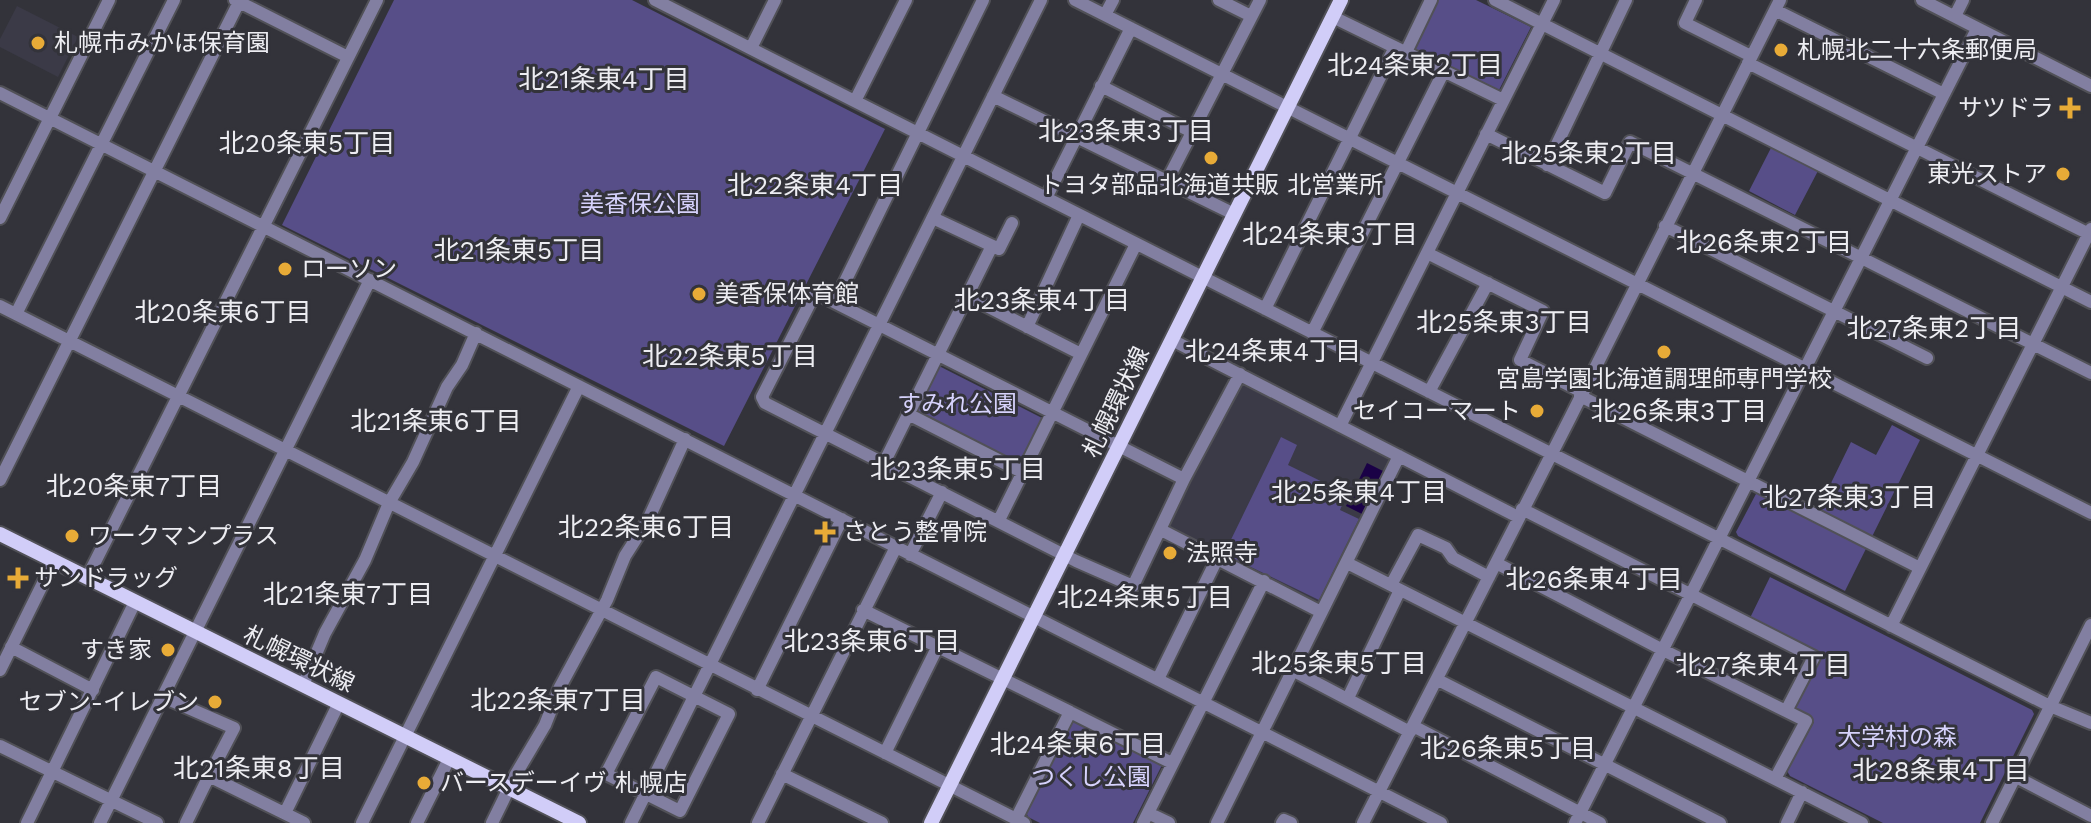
<svg xmlns="http://www.w3.org/2000/svg" width="2091" height="823" font-family="'Work Sans','Noto Sans JP',sans-serif">
	<rect width="100%" height="100%" fill="#33333a"/>
	<path fill="#3b3a47" d="M17,6L78,37L58,77L0,47V39Z
		M1242,380L1393,459L1321,605L1167,526Z"/>
	<path fill="#574e88" d="M394,0H632L885,129L724,446L282,225Z
		M1438,0H1476L1531,27L1499,90L1412,49Z
		M1773,144L1820,167L1795,215L1749,191Z
		M939,366L1044,419L1024,462L1020,463L918,413L917,410Z
		M1892,425L1920,440L1845,591L1738,536L1736,532L1757,492L1813,520L1851,442L1876,455Z
		M1281,437L1297,445L1288,465L1347,494L1340,510L1359,519L1319,600L1224,554Z
		M1770,577L2032,710L2034,714L1980,823H1883L1790,776L1787,771L1814,722L1795,713L1794,707L1821,655L1750,618Z
		M1071,716L1163,763L1133,823H1040L1028,817L1025,809Z"/>
	<path fill="#1a0146" d="M1367,463L1383,471L1362,514L1346,506Z"/>
	<g fill="none" stroke-linecap="round" stroke-linejoin="round">
		<g stroke="#515157" stroke-width="16">
			<path id="minor" d="M235,0L348,57
				M655,0L2050,706L2091,723
				M1075,0L2091,513
				M1219,0L1251,16
				M1495,0L2091,302
				M1696,0L1685,23L1751,56
				M1922,0L2091,86
				M1775,10L1944,94
				M1105,15L1113,0
				M1955,16L1963,0
				M1333,17L1503,100
				M751,48L775,0
				M1406,52L1431,0
				M1748,63L2091,235
				M1101,86L1192,132
				M0,93L1441,823
				M993,96L1234,214
				M855,101L906,0
				M1486,134L1605,193L1630,142L2091,373
				M1547,165L1626,0
				M1167,181L1260,0
				M1046,198L1131,28
				M0,218L109,0
				M933,218L999,249L1012,223
				M1665,226L1927,358
				M1427,253L1543,311L1520,360L1582,392
				M967,296L1081,354
				M835,302L983,0
				M0,306L1024,823
				M1265,309L1395,47
				M16,314L174,0
				M1027,327L1079,215
				M1312,333L1444,71
				M1172,340L1518,517
				M1429,392L1488,283
				M1580,396L1920,568
				M908,414L1022,472
				M1340,426L1554,0
				M884,463L992,246
				M1184,479L820,295L813,297L762,397L765,403L1076,561L1133,586L1184,479L1240,374
				M0,480L240,0
				M1522,509L1814,657L1786,711
				M999,520L1136,244
				M1161,530L1321,612
				M910,555L942,492
				M1347,563L1862,823
				M1496,563L1663,650L1806,721L1775,779
				M87,578L377,0
				M1391,585L1418,535L1446,548L1453,558L1489,577
				M863,610L1070,712
				M1891,626L2091,229
				M11,647L93,690
				M0,670L54,561
				M1294,671L1410,732
				M656,677L729,714L680,811L606,774Z
				M1158,679L1217,559
				M1438,680L1720,823
				M303,685L325,633L365,560L389,503L413,462L447,387L462,365L476,333
				M757,690L842,519
				M163,697L234,728L209,776
				M1348,698L1400,590
				M1413,726L1600,823
				M0,746L157,823
				M885,753L938,646
				M782,774L882,823
				M2016,777L2091,816
				M285,813L339,703
				M1148,813L1169,823
				M1016,819L1070,712L1172,763
				M27,823L135,602
				M100,823L370,280
				M186,823L209,776L304,823
				M362,823L579,386
				M417,823L449,759
				M492,823L516,774L545,725L560,687L607,600L625,556L648,520L685,439
				M631,823L1041,0
				M758,823L896,547
				M1143,823L1264,581
				M1217,823L1399,456
				M1282,823L1284,820L1291,823
				M1363,823C1504,550 1643,275 1780,0
				M1575,823L1977,29
				M1787,823L1802,792
				M1992,823L2091,625"/>
		</g>
		<g stroke="#515157" stroke-width="18">
			<path id="major" d="M0,534L579,823
				M931,823L1341,0"/>
		</g>
		<use href="#minor" stroke="#827fa1" stroke-width="12"/>
		<use href="#major" stroke="#d1cdf8" stroke-width="14"/>
	</g>
	<g fill="#e8ab37" stroke="#33333a" stroke-width="3">
		<circle cx="38" cy="43" r="8"/>
		<circle cx="1781" cy="50" r="8"/>
		<path d="M2066 96h8v8h8v8h-8v8h-8v-8h-8v-8h8z"/>
		<circle cx="1211" cy="158" r="8"/>
		<circle cx="2063" cy="174" r="8"/>
		<circle cx="285" cy="269" r="8"/>
		<circle cx="699" cy="294" r="8"/>
		<circle cx="1664" cy="352" r="8"/>
		<circle cx="1537" cy="411" r="8"/>
		<path d="M821 520h8v8h8v8h-8v8h-8v-8h-8v-8h8z"/>
		<circle cx="72" cy="536" r="8"/>
		<circle cx="1170" cy="553" r="8"/>
		<path d="M14 566h8v8h8v8h-8v8h-8v-8h-8v-8h8z"/>
		<circle cx="168" cy="650" r="8"/>
		<circle cx="215" cy="702" r="8"/>
		<circle cx="424" cy="783" r="8"/>
	</g>
	<g text-anchor="middle" stroke-width="6" stroke-linejoin="round" paint-order="stroke">
		<g font-size="24" fill="#ededf2" stroke="#33333a" text-anchor="start">
			<text x="54" y="51">札幌市みかほ保育園</text>
			<text x="1797" y="58">札幌北二十六条郵便局</text>
			<text x="2054" y="116" text-anchor="end">サツドラ</text>
			<text x="2047" y="182" text-anchor="end">東光ストア</text>
			<text x="1211" y="193" text-anchor="middle">トヨタ部品北海道共販 北営業所</text>
			<text x="301" y="277">ローソン</text>
			<text x="715" y="302">美香保体育館</text>
			<text x="1664" y="387" text-anchor="middle">宮島学園北海道調理師専門学校</text>
			<text x="1521" y="419" text-anchor="end">セイコーマート</text>
			<text x="843" y="540">さとう整骨院</text>
			<text x="88" y="544">ワークマンプラス</text>
			<text x="1186" y="561">法照寺</text>
			<text x="34" y="586">サンドラッグ</text>
			<text x="152" y="658" text-anchor="end">すき家</text>
			<text x="199" y="710" text-anchor="end">セブン-イレブン</text>
			<text x="440" y="791">バースデーイヴ 札幌店</text>
		</g>
		<g font-size="24" fill="#d6d2fc" stroke="#33333a">
			<text x="640" y="212">美香保公園</text>
			<text x="957" y="412">すみれ公園</text>
			<text x="1897" y="745">大学村の森</text>
			<text x="1091" y="785">つくし公園</text>
		</g>
		<g font-size="24" fill="#ededf2" stroke="#33333a">
			<text transform="translate(1116 402) rotate(-64)" y="8">札幌環状線</text>
			<text transform="translate(299 659) rotate(26)" y="8">札幌環状線</text>
		</g>
		<g font-size="26" fill="#ededf2" stroke="#33333a">
			<text x="1415" y="74">北24条東2丁目</text>
			<text x="604" y="88">北21条東4丁目</text>
			<text x="1126" y="140">北23条東3丁目</text>
			<text x="307" y="152">北20条東5丁目</text>
			<text x="1589" y="162">北25条東2丁目</text>
			<text x="815" y="194">北22条東4丁目</text>
			<text x="1330" y="243">北24条東3丁目</text>
			<text x="1764" y="251">北26条東2丁目</text>
			<text x="519" y="259">北21条東5丁目</text>
			<text x="1042" y="309">北23条東4丁目</text>
			<text x="223" y="321">北20条東6丁目</text>
			<text x="1504" y="331">北25条東3丁目</text>
			<text x="1934" y="337">北27条東2丁目</text>
			<text x="1273" y="360">北24条東4丁目</text>
			<text x="730" y="365">北22条東5丁目</text>
			<text x="1679" y="420">北26条東3丁目</text>
			<text x="436" y="430">北21条東6丁目</text>
			<text x="958" y="478">北23条東5丁目</text>
			<text x="134" y="495">北20条東7丁目</text>
			<text x="1359" y="501">北25条東4丁目</text>
			<text x="1849" y="506">北27条東3丁目</text>
			<text x="646" y="536">北22条東6丁目</text>
			<text x="1594" y="588">北26条東4丁目</text>
			<text x="348" y="603">北21条東7丁目</text>
			<text x="1145" y="606">北24条東5丁目</text>
			<text x="872" y="650">北23条東6丁目</text>
			<text x="1339" y="672">北25条東5丁目</text>
			<text x="1763" y="674">北27条東4丁目</text>
			<text x="558" y="709">北22条東7丁目</text>
			<text x="1078" y="753">北24条東6丁目</text>
			<text x="1508" y="757">北26条東5丁目</text>
			<text x="259" y="777">北21条東8丁目</text>
			<text x="1941" y="779">北28条東4丁目</text>
		</g>
	</g>
</svg>
